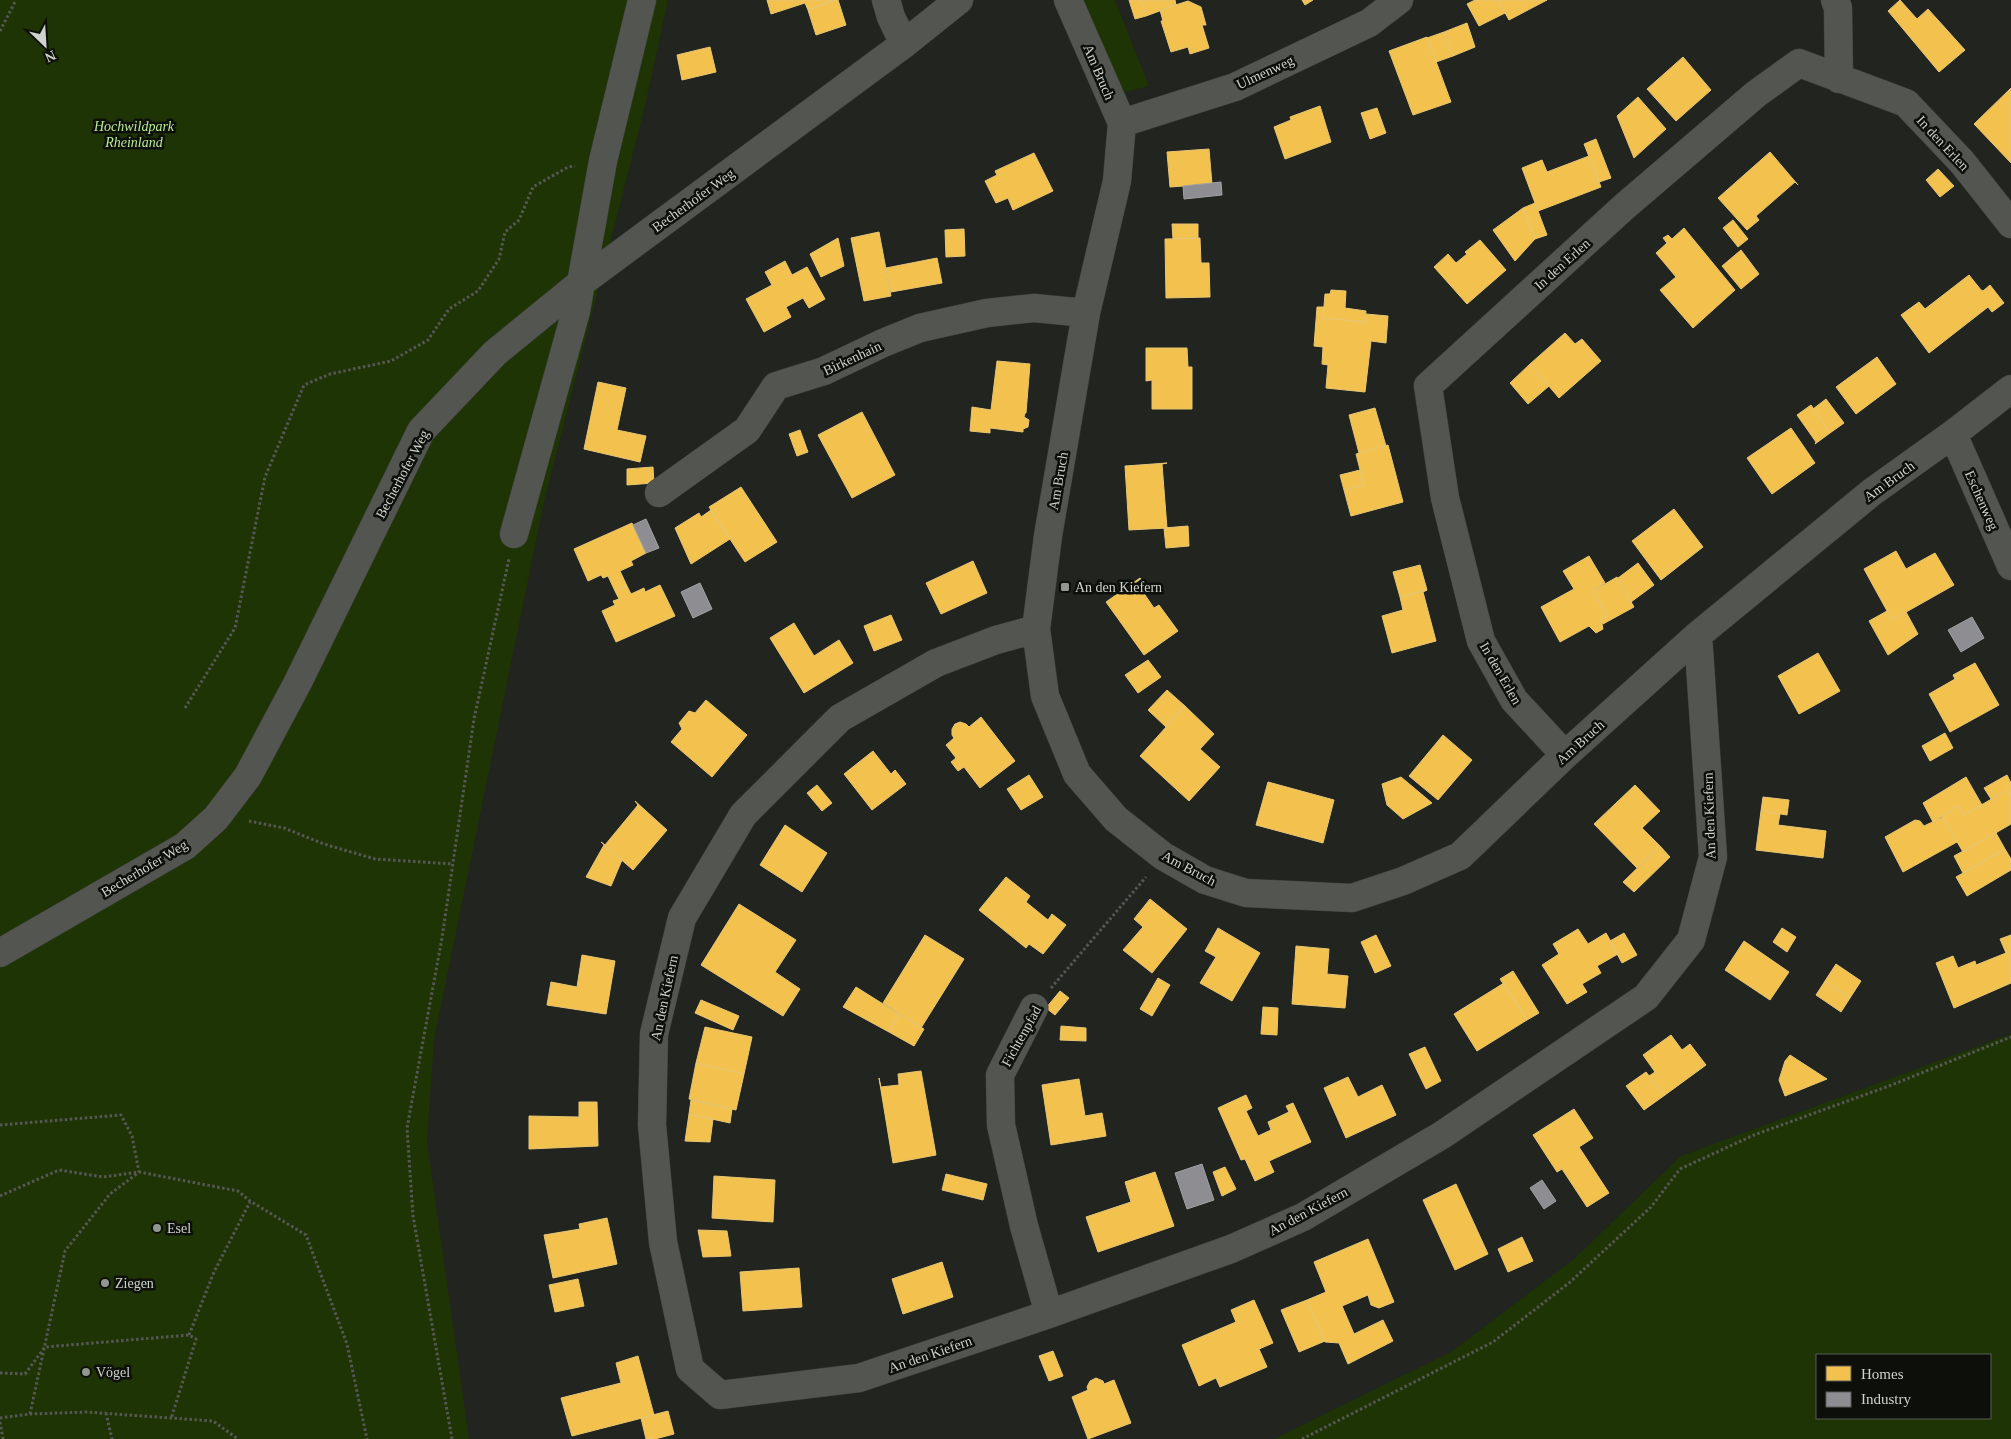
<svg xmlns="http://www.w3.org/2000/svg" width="2011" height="1439" font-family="Georgia,serif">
	<rect width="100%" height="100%" fill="#21241f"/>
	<path fill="#1e3404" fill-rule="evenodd" d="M0,0H668L645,106L544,502L434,1040L427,1141L469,1439H0Z
		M1083,0H1115L1149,86L1121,93Z
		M2011,1034V1439H1274L1451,1352L1574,1259L1681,1156ZM1817,1355H1990V1418H1817Z"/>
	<path fill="#f2c14e" stroke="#e7c674" d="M767,0H834V1L808,10L805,3L771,14Z
		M834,0H838L846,25L816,35L808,10Z
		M1129,0H1141L1146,16L1135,19Z
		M1141,0H1175L1176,5L1146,16Z
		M1302,0H1313L1305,5Z
		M1475,0H1498L1505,13L1479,26L1467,4Z
		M1498,0H1547L1509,20Z
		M1900,0L1917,19L1928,9L1965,50L1939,72L1888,11Z
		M1188,1L1201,7L1206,25H1202L1209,48L1190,54L1188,47L1171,52L1161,21H1163L1160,10Z
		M1467,23L1475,47L1453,56L1444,32Z
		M1444,32L1453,56L1436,62L1427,38Z
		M1427,37L1451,102L1413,115L1389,51Z
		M710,47L716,72L682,80L677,55Z
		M1683,57L1711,90L1676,121L1647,89Z
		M2011,88V163L1974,124Z
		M1638,97L1666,129L1634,158L1617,116Z
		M1320,106L1331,142L1285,159L1274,127L1291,120L1290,117Z
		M1377,108L1386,133L1370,139L1361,113Z
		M1596,139L1611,178L1599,182L1584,144Z
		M1209,149L1212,184L1170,187L1167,152Z
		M1770,152L1798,185L1795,182L1756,216L1759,220L1747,230L1718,198Z
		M1034,153L1053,191L1013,210L1008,198L996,203L985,181L997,175L995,171Z
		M1589,156L1601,187L1538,211L1522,168L1542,160L1547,172Z
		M1938,169L1954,186L1940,197L1926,180Z
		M1535,203L1547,235L1535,239L1523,208Z
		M1523,208L1535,239L1515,261L1493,230Z
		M1733,220L1748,239L1738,247L1723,228Z
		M1172,224H1198V238L1173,239Z
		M1684,228L1735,290L1693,328L1660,290L1676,277L1656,253L1667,243L1663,238L1668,235L1672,239Z
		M964,229L965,256L946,257L945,230Z
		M879,232L891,296L864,301L851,238Z
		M838,238L844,266L821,277L810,254Z
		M1200,238L1201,263H1209L1210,297L1166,298L1165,239Z
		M1480,240L1506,270L1467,304L1434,267L1448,254L1456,263L1467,254L1465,252Z
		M1741,250L1759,274L1741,289L1722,266Z
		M937,258L942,283L891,292L886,268Z
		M785,261L792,275L807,267L825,299L809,308L803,298L786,307L791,317L764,332L746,299L772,285L765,272Z
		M1969,275L1981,290L1983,291L1990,285L2004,303L1992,312L1988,307L1929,353L1901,315L1919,302L1925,309Z
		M1331,290L1346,291L1345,308L1366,311L1365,322L1323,318L1325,294H1330Z
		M1317,307H1324L1323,318L1365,322L1366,314L1388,316L1386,343L1371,341L1365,392L1326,388L1328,365L1322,364L1323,347L1314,346Z
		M1565,333L1575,344L1582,339L1601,361L1559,398L1530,364Z
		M1146,348H1187L1188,367H1192V409H1152V380L1146,381Z
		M1877,357L1896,384L1856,414L1836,387Z
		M997,361L1030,364L1026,413H1025L1024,417L1029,420L1028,427L1023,429V432L990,428V433L970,431L972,407L991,410Z
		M1530,364L1549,386L1528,404L1510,383Z
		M598,382L626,388L617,430L646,436L640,462L584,449Z
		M1826,399L1844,423L1830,433L1813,409Z
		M1811,405L1830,433L1815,444L1816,442L1797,415Z
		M1375,408L1386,446L1359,453L1349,415Z
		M862,412L895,475L852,498L818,435Z
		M1791,428L1815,463L1772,494L1747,458Z
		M800,430L808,452L797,456L789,434Z
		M1388,445L1403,502L1351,516L1344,490L1364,485L1356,454Z
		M1167,463L1162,464L1167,528L1129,530L1125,466Z
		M653,467L654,483L627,485V469Z
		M1360,470L1364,485L1344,490L1340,475Z
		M741,487L777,542L745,562L709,507Z
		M1674,509L1703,547L1661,580L1632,541Z
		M711,510L730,539L691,564L675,528L699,513L701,517Z
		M632,523L646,553L631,561L633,565L620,571L627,586L615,591L608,576L603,578L601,575L588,581L574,549Z
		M1188,526L1189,546L1166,548L1164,528Z
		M1896,551L1906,569L1935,553L1954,585L1892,620L1864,569Z
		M1589,556L1605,583L1593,591L1607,615L1601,619L1603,629L1596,633L1589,626L1560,642L1541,607L1574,589L1563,571Z
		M973,561L987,593L941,614L926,583Z
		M1638,563L1654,585L1631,602L1618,578Z
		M1420,565L1427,590L1400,597L1393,572Z
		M1617,577L1634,607L1603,624L1601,619L1607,615L1593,591Z
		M1140,578L1141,579L1136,582L1154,608L1159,605L1178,631L1144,655L1106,602Z
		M660,585L675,616L616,642L602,611L615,605L613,601L619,599L615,591L627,586L631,594L644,588L645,592Z
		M1427,590L1423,592L1436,641L1392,653L1382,616L1403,610L1400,597Z
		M1887,611L1892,620L1906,612L1918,634L1888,655L1869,621Z
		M891,615L902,640L874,651L864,626Z
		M794,623L814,656L839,640L853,663L804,693L770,638Z
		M1818,653L1840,691L1799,714L1778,676Z
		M1148,660L1161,677L1138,693L1125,675Z
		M1975,663L1999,705L1950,732L1929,694L1955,679L1953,675Z
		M1167,690L1185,706L1166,727L1148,710Z
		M706,700L747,735L712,777L671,742L682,729L679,723L689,711L695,713Z
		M1185,706L1214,734L1200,749L1220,767L1189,801L1140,756Z
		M981,717L1015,761L980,788L964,767L958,771L951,762L956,758L946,745L954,738L952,735V729L955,724L960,722L966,724L969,727Z
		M1945,733L1953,748L1930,761L1922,746Z
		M1443,735L1472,760L1438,800L1409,776Z
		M873,751L891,774L895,770L906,784L872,810L844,774Z
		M1029,775L1043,797L1021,810L1007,789Z
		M2007,775L2011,783V796L2007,790L1991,799L1984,788Z
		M1401,777L1432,803L1403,819L1387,805L1382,784Z
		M1966,777L1982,805L1964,815L1958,806L1933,822L1923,803Z
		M1268,782L1334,800L1323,843L1256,825Z
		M817,785L832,803L822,811L807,793Z
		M1635,785L1660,811L1642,828L1660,846L1637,868L1594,824Z
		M2007,790L2011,796V824L1963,852L1942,816L1958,806L1964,815Z
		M1763,797L1789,800L1787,815L1761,811Z
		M635,801L667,830L633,870L601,842L605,845L638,805Z
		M1761,811L1780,814L1778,825L1826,831L1823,858L1756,850Z
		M1943,817L1957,842L1903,872L1885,837L1915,820L1920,821L1924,826Z
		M785,825L827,853L802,892L760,865Z
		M1996,833L2005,849L1963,873L1954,856Z
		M604,845L622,860L611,886L586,877Z
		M1660,846L1670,857L1634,892L1623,882Z
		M2005,849L2011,859V870L1967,896L1956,877Z
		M1006,877L1030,896L1026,902L1048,920L1052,914L1066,925L1043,954L1029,944L1026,948L979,910Z
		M1150,899L1187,929L1152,973L1123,950L1143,927L1134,919Z
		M739,904L796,940L775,972L800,989L783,1016L701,965Z
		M1218,928L1260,953L1232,1001L1200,983L1216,957L1205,951Z
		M1782,928L1796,937L1787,952L1773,942Z
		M1578,929L1588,944L1606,933L1618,954L1597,966L1601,973L1582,984L1587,992L1567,1004L1542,965L1559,954L1553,944Z
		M1624,933L1637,955L1622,963L1610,941Z
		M925,935L964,959L921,1028L883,1003Z
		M1376,935L1391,966L1375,973L1361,942Z
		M2011,935V983L1954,1008L1936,963L1953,956L1958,968L1975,961L1976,965L2006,953L2000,939Z
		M1744,941L1789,972L1770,1000L1725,970Z
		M1296,946L1329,949L1327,974L1348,976L1345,1008L1292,1004Z
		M582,955L615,961L606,1014L547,1005L551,982L577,987Z
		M1836,964L1861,981L1850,998L1825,981Z
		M1513,971L1539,1013L1527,1020L1500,979Z
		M1158,978L1170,985L1152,1016L1140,1009Z
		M1825,981L1850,998L1841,1012L1816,995Z
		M1504,983L1527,1020L1477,1051L1454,1014Z
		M856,987L899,1014L889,1032L843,1007Z
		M1060,991L1069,998L1055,1015L1046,1008Z
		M701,1000L739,1016L733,1030L695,1013Z
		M1263,1007L1278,1008L1277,1035L1261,1034Z
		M899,1014L924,1029L914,1046L889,1032Z
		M1061,1026L1086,1028V1041L1060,1040Z
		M705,1027L752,1037L744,1074L696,1063Z
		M1671,1035L1682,1050L1690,1044L1706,1065L1665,1095L1649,1076L1655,1072L1643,1055Z
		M1425,1047L1441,1081L1426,1089L1409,1054Z
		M1790,1055L1827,1079L1785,1096L1779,1080L1785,1061Z
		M696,1063L744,1074L736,1110L689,1099Z
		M921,1071L936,1155L893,1163L879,1078L881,1087L899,1085L898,1074Z
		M1646,1072L1665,1095L1644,1110L1626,1086Z
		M1348,1077L1358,1097L1382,1085L1396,1115L1346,1138L1324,1088Z
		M1079,1079L1085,1116L1102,1113L1106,1136L1051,1145L1042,1085Z
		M1246,1095L1252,1108L1246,1111L1258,1136L1271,1130L1268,1122L1289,1112L1286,1106L1293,1103L1311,1142L1269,1161L1274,1172L1255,1181L1245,1159L1241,1160L1218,1108Z
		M691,1100L732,1109L730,1123L689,1114Z
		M579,1102H597L598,1146L529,1149V1116L579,1117Z
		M1574,1109L1593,1138L1579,1147L1609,1193L1587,1207L1562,1169L1557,1172L1533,1135Z
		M689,1114L713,1119L710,1142L685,1141Z
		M1225,1167L1236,1189L1222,1196L1213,1172Z
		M1155,1172L1174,1226L1098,1252L1086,1217L1131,1202L1125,1182Z
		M946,1174L987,1184L983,1200L942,1190Z
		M714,1176L775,1180L773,1222L712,1218Z
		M1456,1184L1488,1254L1455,1270L1423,1200Z
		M607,1218L617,1264L553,1278L544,1235L580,1229L579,1224Z
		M698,1230L727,1231L731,1256L703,1257Z
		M1522,1237L1533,1261L1508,1272L1498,1249Z
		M1368,1239L1394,1302L1379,1308L1371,1305L1368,1295L1342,1306L1354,1334L1383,1320L1393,1341L1348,1364L1339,1343L1325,1342L1307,1300L1326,1292L1314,1262Z
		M942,1262L953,1297L903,1314L892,1279Z
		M799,1268L802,1307L743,1311L740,1272Z
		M578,1279L584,1306L555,1312L549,1285Z
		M1254,1300L1273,1343L1259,1349L1267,1367L1220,1387L1216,1378L1199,1386L1182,1345L1236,1322L1231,1310Z
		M1307,1300L1325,1341L1299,1352L1281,1310Z
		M1053,1351L1063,1376L1049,1381L1039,1356Z
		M638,1356L654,1415L572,1436L561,1398L621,1383L616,1363Z
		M1096,1378L1103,1381L1104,1384L1114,1380L1131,1423L1088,1439L1072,1397L1088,1390L1087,1387L1090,1381Z
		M668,1411L674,1434L655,1439H646L641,1418Z"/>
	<path fill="#8d8d92" stroke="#a0a2a3" d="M1221,182L1222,195L1184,199L1183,186Z
		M646,519L659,548L646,553L633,525Z
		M700,583L712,609L693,618L681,592Z
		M1972,617L1984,638L1961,652L1948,630Z
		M1202,1164L1214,1200L1187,1209L1175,1173Z
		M1542,1180L1556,1201L1544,1209L1530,1188Z"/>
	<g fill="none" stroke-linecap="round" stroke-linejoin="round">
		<g stroke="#3e403b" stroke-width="29">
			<path id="minor" d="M886,0L891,17L904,44
				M1068,0L1122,123L1117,181L1086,313L1048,536L1036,629L1045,696L1077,774L1116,819L1163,856L1205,880L1246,893L1352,898L1403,881L1460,856L1565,755L1698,635L1872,492L1953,434L2011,389
				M1835,0L1838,8L1839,79
				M1122,123L1235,87L1369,23L1399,0
				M1953,434L2011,566
				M659,493L747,430L776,386L824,371L883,343L920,328L987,313L1034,308L1086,313
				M514,534L576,311L603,161L642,0
				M1036,629L996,640L936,663L840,718L743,815L682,918L654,1034L652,1125L663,1242L690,1369L720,1395L859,1378L1049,1314L1231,1249L1303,1217L1442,1135L1646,997L1691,940L1713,857L1698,635
				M1565,755L1514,700L1481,641L1445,498L1428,386L1625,206L1756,94L1799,63L1906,103L1962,162L2011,224
				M0,953L185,846L216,818L248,776L298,682L421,431L495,353L582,282L904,44L959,0
				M1034,1008L1000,1075L1001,1125L1024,1226L1049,1314"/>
		</g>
		<path stroke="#565855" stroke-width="3" stroke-dasharray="2.5 2.5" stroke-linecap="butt" d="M0,31L16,0
			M185,708L235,628L265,477L304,385L330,374L391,361L428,340L449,309L478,291L499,259L505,232L519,220L533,187L568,167L575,166
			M249,821L284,828L324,844L375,859L453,864
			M1051,988L1146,877
			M0,1125L121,1115L132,1136L139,1172
			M0,1196L59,1170L103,1177L139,1172L238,1191L250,1201L306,1235L347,1344L367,1439
			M189,1335L214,1272L250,1202
			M0,1373L25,1374L45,1347L189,1335L196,1339L171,1419
			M106,1413L112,1439
			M30,1414L65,1251L110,1194L138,1173
			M0,1418L30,1414L86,1412L213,1421L238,1439
			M0,1422L3,1439
			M452,1439L413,1216L407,1128L442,938L474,719L509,559
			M1302,1439L1493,1342L1569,1283L1651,1207L1680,1169L1754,1135L1889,1086L2011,1037"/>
		<use href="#minor" stroke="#525550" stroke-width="28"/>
	</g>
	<g fill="#91968f" stroke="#0c0f0a" stroke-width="2">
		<rect x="1060" y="582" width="10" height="10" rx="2.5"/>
		<circle cx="157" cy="1228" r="5"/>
		<circle cx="105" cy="1283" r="5"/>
		<circle cx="86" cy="1372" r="5"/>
	</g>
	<g text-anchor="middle" stroke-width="5" stroke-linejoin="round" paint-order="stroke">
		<g font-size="14" fill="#ced3cb" stroke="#0c0f0a">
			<text transform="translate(1099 72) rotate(67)" y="5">Am Bruch</text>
			<text transform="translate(1265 72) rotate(-25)" y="5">Ulmenweg</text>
			<text transform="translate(1943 143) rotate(47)" y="5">In den Erlen</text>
			<text transform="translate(693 200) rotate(-36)" y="5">Becherhofer Weg</text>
			<text transform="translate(1562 264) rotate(-42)" y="5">In den Erlen</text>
			<text transform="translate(852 358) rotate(-25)" y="5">Birkenhain</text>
			<text transform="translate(402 474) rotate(-62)" y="5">Becherhofer Weg</text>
			<text transform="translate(1058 481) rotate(-80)" y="5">Am Bruch</text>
			<text transform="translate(1889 481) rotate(-36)" y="5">Am Bruch</text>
			<text transform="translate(1982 500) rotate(66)" y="5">Eschenweg</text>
			<text transform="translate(1501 673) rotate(60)" y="5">In den Erlen</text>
			<text transform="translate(1580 742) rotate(-42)" y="5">Am Bruch</text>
			<text transform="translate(1709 816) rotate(-92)" y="5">An den Kiefern</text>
			<text transform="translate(144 868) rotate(-31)" y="5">Becherhofer Weg</text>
			<text transform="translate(1189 868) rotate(28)" y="5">Am Bruch</text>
			<text transform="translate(664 998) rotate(-78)" y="5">An den Kiefern</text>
			<text transform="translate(1021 1036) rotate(-61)" y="5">Fichtenpfad</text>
			<text transform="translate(1308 1211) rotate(-28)" y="5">An den Kiefern</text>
			<text transform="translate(930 1354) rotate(-19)" y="5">An den Kiefern</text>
		</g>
		<g font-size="14" font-style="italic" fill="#bbea94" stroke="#0c0f0a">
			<text x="134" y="131">Hochwildpark<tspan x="134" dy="16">Rheinland</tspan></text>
		</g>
		<g font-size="14" fill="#ced3cb" stroke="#0c0f0a" text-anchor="start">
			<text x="1075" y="592">An den Kiefern</text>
			<text x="167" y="1233">Esel</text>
			<text x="115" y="1288">Ziegen</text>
			<text x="96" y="1377">Vögel</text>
		</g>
	</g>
	<rect x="1816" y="1354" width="175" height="65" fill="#0c0f0a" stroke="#5a5d57"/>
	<rect x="1826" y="1366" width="25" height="15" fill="#f2c14e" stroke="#5a5d57"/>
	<text x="1861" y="1379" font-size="15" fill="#ced3cb">Homes</text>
	<rect x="1826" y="1392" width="25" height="15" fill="#8d8d92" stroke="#5a5d57"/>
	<text x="1861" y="1404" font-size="15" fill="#ced3cb">Industry</text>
	<g transform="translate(45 45) rotate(155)" stroke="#0c0f0a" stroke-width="4" paint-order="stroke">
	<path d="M0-4L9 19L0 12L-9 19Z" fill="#ced3cb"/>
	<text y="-8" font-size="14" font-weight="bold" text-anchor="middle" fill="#ced3cb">N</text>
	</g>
</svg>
